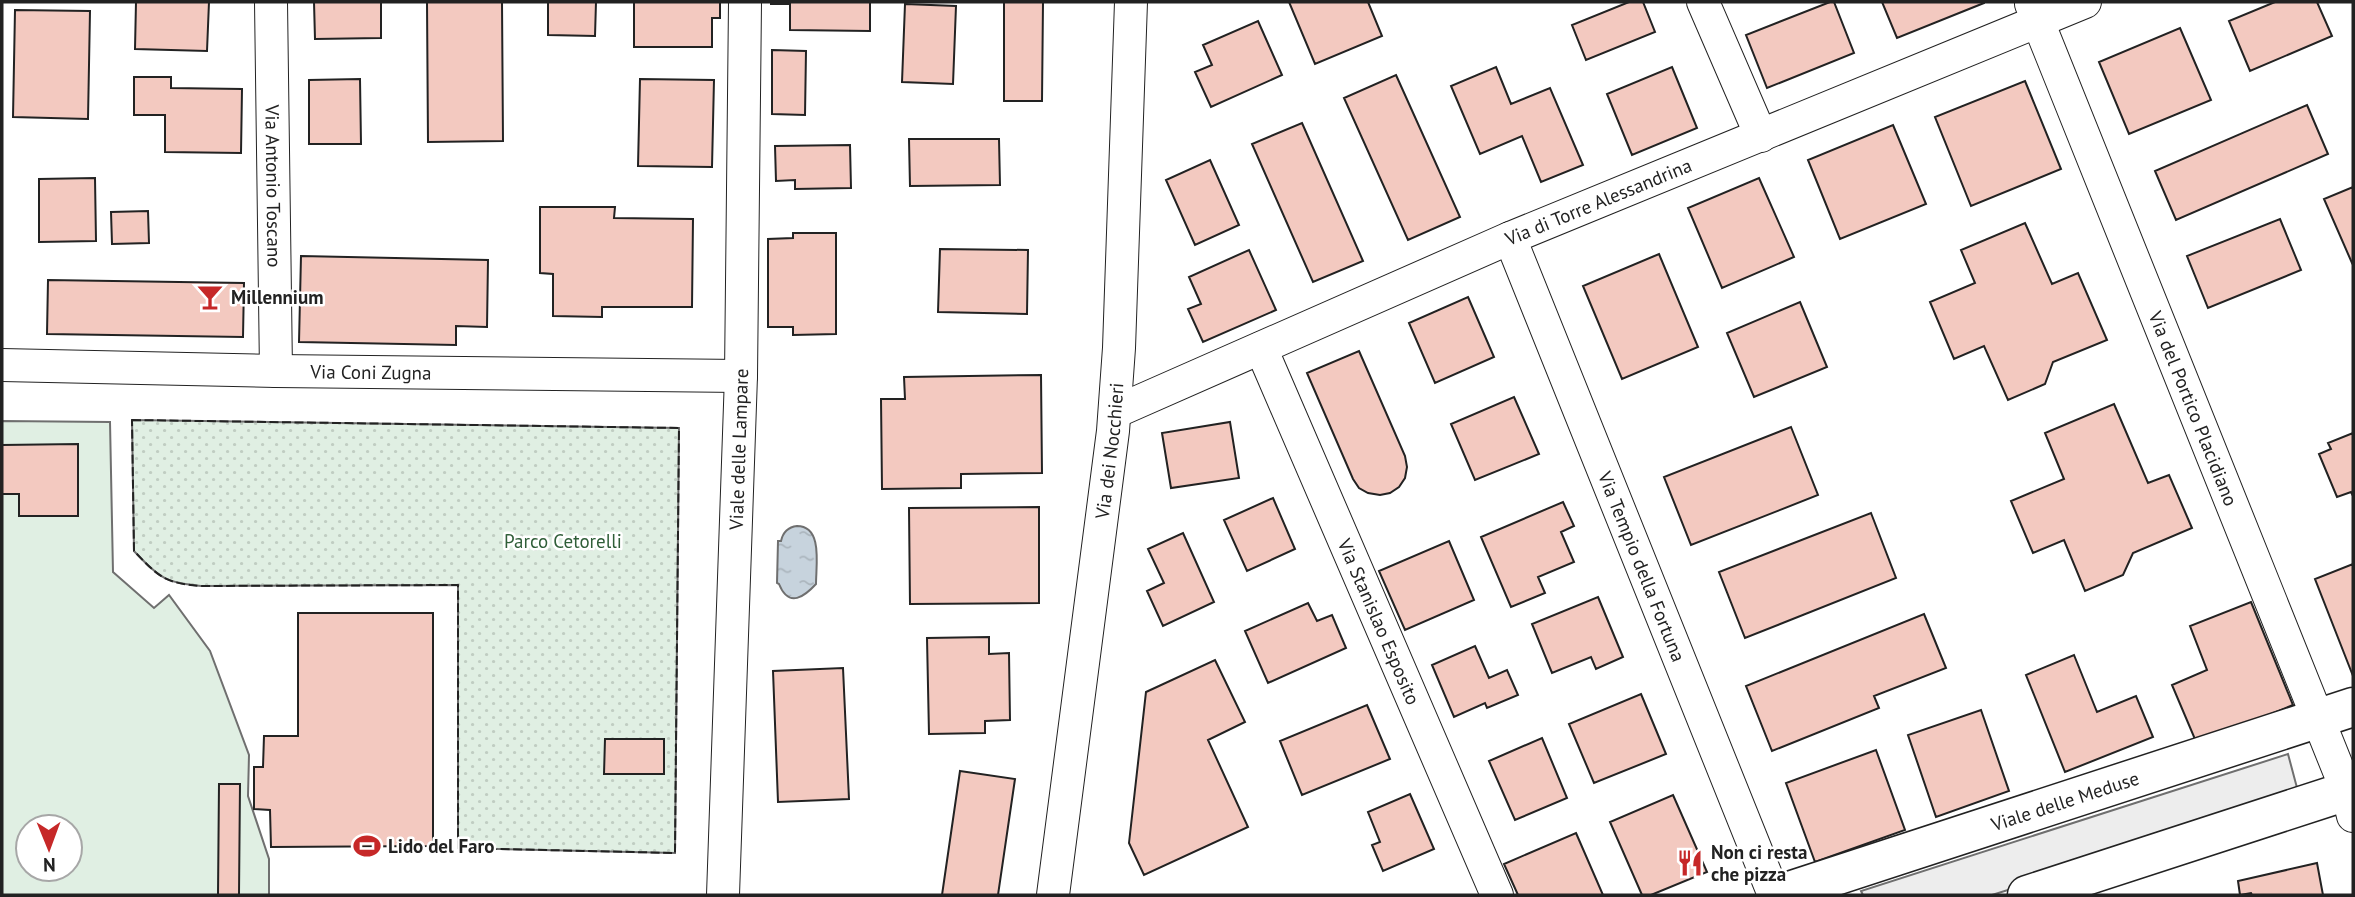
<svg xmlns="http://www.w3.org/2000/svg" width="2355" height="897" font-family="'PT Sans',sans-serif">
	<defs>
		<pattern id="grass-dots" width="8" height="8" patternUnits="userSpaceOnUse" patternTransform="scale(1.75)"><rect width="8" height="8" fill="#e0efe3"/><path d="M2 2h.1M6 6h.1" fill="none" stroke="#c0cdc2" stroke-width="1.8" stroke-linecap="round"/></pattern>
		<pattern id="water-ripples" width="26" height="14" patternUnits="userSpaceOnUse" patternTransform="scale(1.75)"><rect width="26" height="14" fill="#c7d3dd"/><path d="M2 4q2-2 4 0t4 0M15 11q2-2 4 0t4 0" fill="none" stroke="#abb5bd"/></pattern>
	</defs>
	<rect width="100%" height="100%" fill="#fff"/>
	<path fill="url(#grass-dots)" stroke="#6f6f6f" stroke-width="2" d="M132,420L679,428L675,853L458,848V585L201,586C164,583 159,577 134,551Z"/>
	<path fill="#e0efe3" stroke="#6f6f6f" stroke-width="2" fill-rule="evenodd" d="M2,421L110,422L113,572L154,608L169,595L210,651L249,755L248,796L269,859V895H2ZM28,827H70V869H28Z"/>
	<path fill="#ededed" stroke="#6f6f6f" stroke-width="2" d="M2288,754L2300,799L1992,895H1863L1861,891Z"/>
	<path fill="url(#water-ripples)" stroke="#6f6f6f" stroke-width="2" d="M797,526C823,526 816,565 816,584C805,596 789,609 779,584L777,583L778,541H781C783,532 788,527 797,526Z"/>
	<path fill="#f3c9c0" stroke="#222" stroke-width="2" d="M136,2H209L207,51L135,49Z
		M314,2H381V38L315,39Z
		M427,2H502L503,141L428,142Z
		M548,2H596L595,36L548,35Z
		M634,2H720V18H712V47H634Z
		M771,2H870V31L790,30V4H771Z
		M1004,2H1043L1042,101H1004Z
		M1289,2H1368L1382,36L1315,64Z
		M1629,2H1643L1655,32L1586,60L1572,25Z
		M1830,2H1834L1854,53L1767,88L1746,35Z
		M1882,2H1984V3L1897,38Z
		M2275,2H2317L2332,36L2250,71L2229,21Z
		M905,4L956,6L953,84L902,82Z
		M15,10L90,11L88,119L13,117Z
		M1258,21L1282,75L1211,107L1195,72L1212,65L1203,45Z
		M2180,28L2211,100L2129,134L2099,62Z
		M772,50L806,51L805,115L772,114Z
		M1496,67L1511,104L1550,88L1583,165L1541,182L1522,136L1480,154L1451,86Z
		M1672,67L1697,128L1632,155L1607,94Z
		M1396,75L1460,217L1408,240L1344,98Z
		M134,77H171V88L242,89L241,153L165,152V115H134Z
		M360,79L361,144H309V80Z
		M640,79L714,80L712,167L638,166Z
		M2025,81L2061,169L1971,206L1935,117Z
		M2307,105L2328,154L2176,220L2155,171Z
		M1302,123L1363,261L1313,282L1252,144Z
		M1893,125L1926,204L1840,239L1808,160Z
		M909,139H999L1000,185L910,186Z
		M850,145L851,188L795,189V180L776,181L775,146Z
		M1210,160L1239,225L1195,245L1166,180Z
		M95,178L96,241L39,242V179Z
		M1759,178L1794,257L1722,288L1688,208Z
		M2353,187V262L2352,263L2324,199Z
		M540,207H615L614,218L693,219L692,307H602V317L553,316V274L540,273Z
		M148,211L149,243L112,244L111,212Z
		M2280,219L2301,270L2208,308L2187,256Z
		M2025,223L2052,284L2078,273L2107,340L2053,362L2045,384L2008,400L1984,346L1954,359L1930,302L1975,283L1961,250Z
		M793,233H836V334L793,335V327H768V239L793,238Z
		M940,249L1028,250L1027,314L938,312Z
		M1249,250L1276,310L1203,342L1188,309L1201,304L1189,277Z
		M1659,254L1698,347L1622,379L1583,286Z
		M301,256L488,260L487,327L456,326V345L299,342Z
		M48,280L244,283L243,337L47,334Z
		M1468,297L1494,357L1435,383L1409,323Z
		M1800,302L1827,367L1754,397L1727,333Z
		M1359,351L1405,456L1407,467L1405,478L1399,487L1390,493L1380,495L1368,493L1359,488L1353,479L1307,373Z
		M1041,375L1042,473L961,474V488L882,489L881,399H905L904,377Z
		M1514,397L1539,454L1475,480L1451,424Z
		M2114,404L2148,483L2169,475L2192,528L2133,553L2123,575L2085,591L2064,540L2033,553L2011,501L2064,479L2045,433Z
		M1230,422L1239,478L1171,488L1162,433Z
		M1791,427L1818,495L1691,545L1664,477Z
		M2353,433V496L2351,492L2337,497L2319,454L2331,449L2328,443Z
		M78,444V516H19V494H2V445Z
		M1273,498L1295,549L1247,571L1224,520Z
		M1563,502L1574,526L1561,532L1574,562L1538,577L1545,593L1511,607L1481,537Z
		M1039,507V603L910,604L909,508Z
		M1871,513L1896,578L1745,638L1719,572Z
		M1183,533L1214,602L1163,626L1147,591L1164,583L1148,549Z
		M1449,541L1474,600L1405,630L1379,571Z
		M2353,564V676L2315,579Z
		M1598,597L1623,657L1596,669L1591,657L1552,673L1532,624Z
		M2251,602L2293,705L2197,744L2172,685L2207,670L2190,626Z
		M1308,603L1317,621L1332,615L1346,648L1268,683L1245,631Z
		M298,613H433V846L271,847L270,810L254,809V767H263L264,736H298Z
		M1924,614L1946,668L1874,696L1879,708L1772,751L1746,686Z
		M989,637V654L1009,653L1010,720L985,721V733L929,734L927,638Z
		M1475,646L1489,678L1507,670L1518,695L1487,708L1485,703L1454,717L1432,665Z
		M2074,655L2097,712L2136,696L2153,737L2065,772L2026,675Z
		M1215,660L1245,722L1208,740L1248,827L1144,875L1129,843L1146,692Z
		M843,668L849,799L778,802L773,671Z
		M1641,694L1666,754L1594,783L1569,724Z
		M1367,705L1390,759L1302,795L1280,741Z
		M1981,710L2009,791L1936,817L1908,735Z
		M1542,738L1567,798L1515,820L1489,761Z
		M605,739H664V774H604Z
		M1876,750L1905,830L1815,862L1786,783Z
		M960,771L1015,779L998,895H942Z
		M219,784H240L239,895H218Z
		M1410,794L1434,849L1383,871L1372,845L1380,842L1368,812Z
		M1673,795L1707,872L1651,895H1642L1610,822Z
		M1576,833L1603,895H1518L1504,864Z
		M2317,863L2323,895H2252L2251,893L2240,895L2238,881Z"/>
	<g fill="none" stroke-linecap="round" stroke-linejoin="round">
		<g stroke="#222" stroke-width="34">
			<g id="minor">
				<path id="s1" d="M271,2L276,371"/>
				<path d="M1703,2L1761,136"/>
				<path id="s2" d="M2031,4L2347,791L2353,816"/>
				<path id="s3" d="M1510,238L1774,895"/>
				<path id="s4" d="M1261,348L1497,895"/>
				<path id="s5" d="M2,365L276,371L741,376"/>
				<path id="s6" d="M1115,412L1510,238L2085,2"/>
				<path id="s7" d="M723,895L741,376L745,2"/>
				<path id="s8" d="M1053,895L1113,431L1119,348L1131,2"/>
			</g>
		</g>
		<g stroke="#222" stroke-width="41">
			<g id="tertiary">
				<path id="s9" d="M1777,895L2353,707"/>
				<path d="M2027,895L2353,789"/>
			</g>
		</g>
		<use href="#minor" stroke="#fff" stroke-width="32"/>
		<use href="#tertiary" stroke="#fff" stroke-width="38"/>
		<path stroke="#222" stroke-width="2" stroke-dasharray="9 3.5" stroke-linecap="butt" d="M132,420L679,428L675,853L458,848V585L201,586C164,583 159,577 134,551Z"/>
	</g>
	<defs>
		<g id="bar-bare" transform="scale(2.1)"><path d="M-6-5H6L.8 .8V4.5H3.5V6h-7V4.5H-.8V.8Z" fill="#c62828" stroke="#fff" stroke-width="2.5" paint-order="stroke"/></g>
		<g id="stadium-bare" transform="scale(2.1)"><path d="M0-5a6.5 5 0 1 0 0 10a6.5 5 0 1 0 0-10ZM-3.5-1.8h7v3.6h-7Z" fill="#c62828" stroke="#fff" stroke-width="2.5" paint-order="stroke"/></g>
		<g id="restaurant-bare" transform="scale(2.1)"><path d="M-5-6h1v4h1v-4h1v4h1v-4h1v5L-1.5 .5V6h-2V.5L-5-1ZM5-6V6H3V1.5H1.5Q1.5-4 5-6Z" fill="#c62828" stroke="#fff" stroke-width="2.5" paint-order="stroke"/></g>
	</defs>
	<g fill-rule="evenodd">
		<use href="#bar-bare" x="210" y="297"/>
		<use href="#stadium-bare" x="367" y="846"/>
		<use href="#restaurant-bare" x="1690" y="863"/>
	</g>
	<g text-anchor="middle" stroke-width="5" stroke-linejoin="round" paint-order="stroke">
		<g font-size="19" fill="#222" stroke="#fff">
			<text dy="7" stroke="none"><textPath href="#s1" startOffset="184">Via Antonio Toscano</textPath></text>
			<text dy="7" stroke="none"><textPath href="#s6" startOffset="527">Via di Torre Alessandrina</textPath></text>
			<text dy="7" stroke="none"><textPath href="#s5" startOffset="369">Via Coni Zugna</textPath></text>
			<text dy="7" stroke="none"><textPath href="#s2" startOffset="436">Via del Portico Placidiano</textPath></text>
			<text dy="7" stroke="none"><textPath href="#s7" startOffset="446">Viale delle Lampare</textPath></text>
			<text dy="7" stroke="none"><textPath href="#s8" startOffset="448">Via dei Nocchieri</textPath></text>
			<text dy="7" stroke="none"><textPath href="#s3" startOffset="354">Via Tempio della Fortuna</textPath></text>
			<text dy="7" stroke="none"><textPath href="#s4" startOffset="298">Via Stanislao Esposito</textPath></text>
			<text dy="7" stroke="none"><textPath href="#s9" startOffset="303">Viale delle Meduse</textPath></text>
		</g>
		<g font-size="19" font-weight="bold" fill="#222" stroke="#fff" text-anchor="start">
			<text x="231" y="304">Millennium</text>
			<text x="388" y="853">Lido del Faro</text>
			<text x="1711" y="859">Non ci resta<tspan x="1711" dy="22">che pizza</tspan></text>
		</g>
		<g font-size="19" fill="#2f5e38" stroke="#fff">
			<text x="563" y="548">Parco Cetorelli</text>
		</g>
	</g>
	<rect width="2355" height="897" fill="none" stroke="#222222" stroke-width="7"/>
	<g transform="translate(49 848) rotate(179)"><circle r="33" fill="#ffffff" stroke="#a7a7a7" stroke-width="2"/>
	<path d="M0-5L12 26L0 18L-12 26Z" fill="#c62828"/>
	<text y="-10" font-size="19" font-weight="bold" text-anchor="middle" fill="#222222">N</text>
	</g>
</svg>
